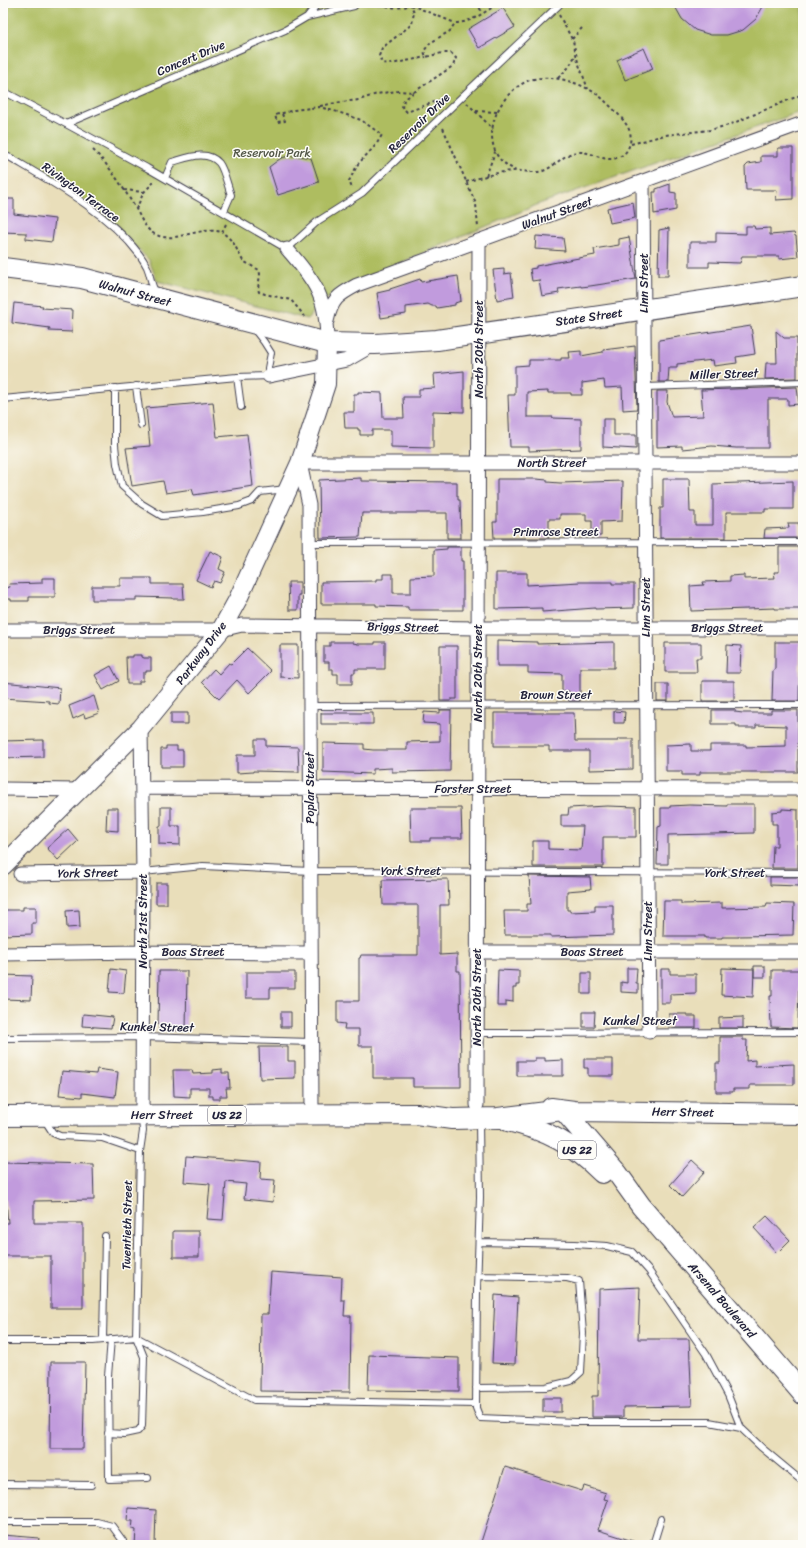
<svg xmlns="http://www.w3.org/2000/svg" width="806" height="1548" font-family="Sriracha,sans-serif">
	<rect width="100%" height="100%" fill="#fdfcf7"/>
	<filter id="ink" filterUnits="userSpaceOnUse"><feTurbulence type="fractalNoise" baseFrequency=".025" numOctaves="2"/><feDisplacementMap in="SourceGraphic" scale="8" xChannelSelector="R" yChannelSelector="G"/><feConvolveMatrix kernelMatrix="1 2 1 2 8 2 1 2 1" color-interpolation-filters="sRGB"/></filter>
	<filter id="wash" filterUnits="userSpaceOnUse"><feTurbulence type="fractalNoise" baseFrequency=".012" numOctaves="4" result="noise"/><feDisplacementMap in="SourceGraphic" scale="16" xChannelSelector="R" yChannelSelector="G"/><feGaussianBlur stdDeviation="0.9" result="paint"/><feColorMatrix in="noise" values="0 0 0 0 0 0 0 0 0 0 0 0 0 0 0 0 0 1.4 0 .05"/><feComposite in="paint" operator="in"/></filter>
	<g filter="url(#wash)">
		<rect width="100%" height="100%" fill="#e9deba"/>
		<path fill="#aebd60" stroke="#68704e" d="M3,3H803V111L539,204L336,290L307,319L157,281L149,260L97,209L38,168L3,152Z"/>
		<g id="blocks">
			<path fill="#c19bdd" d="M673,3H765L756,19L743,30L727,35H711L695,30L682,19Z
				M503,8L515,27L479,48L468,29Z
				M644,48L653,69L625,80L617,60Z
				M778,148H793V199L776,200L777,190H746L745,167L748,164L761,162V156H778Z
				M289,156H299L311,158L319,182L278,195L269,167L281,158Z
				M670,184V192L676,193V210L654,214L653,192H656V189Z
				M3,199H14V214L55,219L52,242L26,239V233L3,232Z
				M633,202L635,218L610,223L607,208Z
				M746,226H754L755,229L770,228V235L794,233L795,236H796L798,257L779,259V256H742L740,263L709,262V267H690V242H716V233L746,234Z
				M669,228L668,276H658L659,230Z
				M536,236L563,238L565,251L535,249Z
				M629,237L636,279L590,286L581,287V286L558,289L559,293L542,296L539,280L532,281L530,269L536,268V266L595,255L594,249L619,245V239Z
				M504,269V274L511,273L514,297L497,300L493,270Z
				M458,276L461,301L455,303V305L437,308L436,306H432L428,304L406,307V314L381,318L377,293L390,290V289L420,279L421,282Z
				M14,303L43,306L42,308L73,310L72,332L49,331L50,328L12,323Z
				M751,326L755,354L736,357L737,363L714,366L713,360L677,364V368H669L668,382H659V340Z
				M776,331L784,338H797V378L765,379L766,363H777Z
				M635,346L637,409L623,410L622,387L605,388L604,380L582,383V395H571V393H548V391L527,392V417H553V418L581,419V449L529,451V447H510L508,395H515V366L529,365V360H561V358H570L569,352L581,351V356L603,352V350Z
				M464,371V412L433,411V448L391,447V430H372V435H360V430H358V428H345L344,412H354V394H358V392L382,393L383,418H404L403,397H419V389L435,388L434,374Z
				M797,387L799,404L788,405V399H768V448H736L712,446L682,449V446L657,447V391H668L667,402L672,417L703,416L701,390Z
				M213,402L217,437L247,434L253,486L194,495L192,489L166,493L163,481L132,486L126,448L150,446L146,408Z
				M603,419H614V435H636V449L603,447Z
				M361,478V481L457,482V496H458V500H460L461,538H447V513H362L360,537L320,538L319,480Z
				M497,479H536L547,480V482L560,483L623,481L622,521L601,522V536H592V521H586V514H560V519H549V538H494L493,522H497Z
				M663,479H689L690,512H695V525H713V484L793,481V509H765V512H726V538H660V508H663Z
				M788,523H799L800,538H764L765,529L789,528Z
				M447,547H461V561H463V610H408V607L376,606V604H321V582L376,581V579H383V574H393V593H411V577L434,576V550L447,549Z
				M779,547H800L801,554H802V609H775V608L691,611L690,586L704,585L703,582L730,581V576L744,575V579L775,578L774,572H779Z
				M210,551L223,557L219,569L225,572L220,583L214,581L211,587L196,580Z
				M496,573H527V585L580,582H612V584H634V608L595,609V608L542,612V608L496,609Z
				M42,578H55V597H29V601H11V599H3V588L10,587L9,584L42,583Z
				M120,578H152V584H183L184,599H173V598L136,597V600H92V586H120Z
				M288,582H300V595H298V610H289Z
				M497,641L537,642V644L614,642V668H580V701H569V691H562V674L528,673V666H497Z
				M330,642H353V643L358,644H375V642H385V669H355V673H352V684H338V674H333V669H329V662H324V646H330Z
				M775,642H800L799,701H772L773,670H775Z
				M665,643H701V658H696L697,672H665Z
				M280,645H298V678L280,677Z
				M727,645L741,646L740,673H726Z
				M440,646H457V699H451V701H440Z
				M247,648L271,671L249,693L237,680L219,699L202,682L214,669L219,674L229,663L231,664Z
				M133,655H142V657L144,658H151V671H146V673H143V681H139V684H127L126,657H133Z
				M111,666L119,681L103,690L95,675Z
				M702,681H734V701H702Z
				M3,682L60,688L59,704L49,703V701L3,698Z
				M657,684H668V701H657Z
				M94,696L99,713L85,718L84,714L73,719L69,706Z
				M440,710H451L450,771L392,772V768L373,769V774L323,772V743L364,744V749L373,750H407V742L440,741V724L423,723L424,712L440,713Z
				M712,710H735V712L743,713H771V710H798V772H700V775H682V771H666V745L691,744V751H710V745H746V747L786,746V726L756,725V728H739V726H736V724H712Z
				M614,711L625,712L624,723H614Z
				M171,713H188V724H171Z
				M321,713H373V724H321Z
				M494,713H574L575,741H618V739H633V769L589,770V751H549V746H494Z
				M255,739H266V746L298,747L299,772L253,771V772L237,773V755H255Z
				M43,740V757L3,758V741Z
				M166,746H177V750H183V767H161V749H166Z
				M727,804H754V833L668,835V864H657L658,827L661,826V808H670V806L689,805L727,806Z
				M607,806L636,807V837H603V867H533V841H548V849L581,850L583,826H561V815H568L569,808Z
				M161,807H171V826H180V845L159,844V826H161Z
				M107,808H118V831L106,830Z
				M410,808H461L462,838H430V841H411Z
				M782,809L798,810V868H772L773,846H777V824H772V812L782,811Z
				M68,829L78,841L58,860L47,848Z
				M529,876L590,877L591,889L567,891V910H570V912L595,911V905H613V935L551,937V935H505L504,911H527V904H531Z
				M770,877H799V886L770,885Z
				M448,879L449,905H440V955L457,954V971H460L461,1087H413V1078H373V1046H359V1029H344L345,1024L337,1023V1001H359V958H360L361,955H418V905H383L382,880Z
				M156,883H167V904H156Z
				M664,901H681V904L722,903V908L766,907L767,903L794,904L793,935L739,936V937H722V938H705V936H663Z
				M23,907H36V923H32V934L3,935V910H23Z
				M79,910L80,927L67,928L66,911Z
				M754,966H765V977H754Z
				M627,968H637L636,983H638V993L621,992V982L627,983Z
				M722,968L754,969L753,997L721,995Z
				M111,969L126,971L124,993L109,992Z
				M661,969H670V974H696V993L670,994V1003H661Z
				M498,970L519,971V985H516V988H513V1002L506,1001V1006H497Z
				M772,970H799L798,1028L771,1027L770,996H772Z
				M159,971H187L186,1031L159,1030V1025H158Z
				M246,972H295V988H270V998H246Z
				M582,973H591V994H582Z
				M3,975L32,976L31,1000L3,999Z
				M281,1012H291V1027H281Z
				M583,1012H595L594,1027H583Z
				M83,1014L113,1017L111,1028L82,1026Z
				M669,1014H687V1016H696V1028H669Z
				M743,1017V1028H719V1018Z
				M720,1037H743V1040H747L746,1061L755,1060V1066L794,1064V1085H750V1089H733V1092H716V1063H720Z
				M259,1047H288V1061H295V1078L260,1079Z
				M535,1058H545V1061L563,1060V1076H517V1061H535Z
				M584,1059H613V1076H588V1068H584Z
				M97,1069L118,1072L115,1097L82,1093V1097L59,1095L62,1071L96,1074Z
				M222,1069V1073H229L230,1088H226L227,1096H220V1099H213V1096H209V1088H190V1097L174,1096L173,1070H192L193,1074L213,1073V1070Z
				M186,1156L261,1162L260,1179L275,1180L273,1202L244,1199L246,1184L226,1182L223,1220L207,1219L210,1184L184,1182Z
				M692,1160L705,1172L682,1197L670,1185Z
				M3,1162L93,1164L94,1200L34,1201V1223H83V1308H51V1256H3V1223H8L6,1200H3Z
				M767,1216L790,1240L777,1253L754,1228Z
				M173,1231H199V1257H173Z
				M271,1272L342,1277L341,1300H345L344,1316H351L350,1392L260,1391L261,1314H268Z
				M640,1287L638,1339H689L692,1406L623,1407V1417H592V1396H598L599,1289Z
				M495,1295L518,1297L515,1364L492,1363Z
				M369,1355L459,1358V1391L368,1390Z
				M51,1362H85L83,1449H50Z
				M543,1398H561V1412H543Z
				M505,1467L582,1491L584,1486L606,1493L604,1499L608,1500L598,1530L639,1543V1545H480Z
				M128,1508L156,1510L155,1545H135L136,1530L132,1529L133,1521H127Z
				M3,1535L39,1538L38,1545H3Z"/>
		</g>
	</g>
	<g filter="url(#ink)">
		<use href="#blocks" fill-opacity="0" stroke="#403e4e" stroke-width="1"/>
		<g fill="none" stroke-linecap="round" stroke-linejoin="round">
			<g stroke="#403e4e" stroke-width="8">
				<path id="lane" d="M307,17L354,6
					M3,91L66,124L147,168L287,249L318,221L362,193L468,91L559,5L557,3
					M66,124L285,30L307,17L318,3
					M3,155L11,158C55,184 108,213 139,254C142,258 145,263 147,267C151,276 150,283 156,293
					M165,178L172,162C187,158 207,149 219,163C224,169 228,187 231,195L224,211
					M237,377L241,407
					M136,386L141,425
					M645,387L803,382
					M115,388V445L117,464L122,486L142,504L162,516L203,512L239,506L252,501L260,492L286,489
					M3,399L237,377L269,376L268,368L271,353L264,342L254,329
					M309,543L803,542
					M310,706L803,705
					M143,872L203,866L311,871L803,873
					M477,1033L803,1032
					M3,1038L142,1037L312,1042
					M44,1119L53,1133L60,1136L102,1138L140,1151
					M479,1121L480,1197L477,1290L476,1408L480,1418L575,1422H709L741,1428L762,1448L803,1482
					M479,1242L574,1244L607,1246L632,1252L649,1271L706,1354L728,1395L741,1428
					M111,1339L108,1376L109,1479L148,1478
					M103,1340L105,1236
					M3,1341H93L136,1337L254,1400L476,1404
					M476,1388L546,1387L571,1381L581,1372L583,1333L579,1281L567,1278L478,1276
					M108,1433L124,1434L138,1431L142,1426L144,1357L136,1337L140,1151L143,1131L142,1119
					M3,1484L91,1485
					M3,1522H97L112,1526L123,1541V1545
					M653,1545L661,1519"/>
			</g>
			<g stroke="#403e4e" stroke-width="15">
				<path id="street" d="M643,182L649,1032
					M287,249C316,282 327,298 327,343
					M327,321C332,299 338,295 357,285L803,123
					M269,376L347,360L373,345
					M3,630H221L242,625L478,628H803
					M141,728L143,872L142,1115
					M143,788L803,789
					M3,789L78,790
					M20,874L143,872
					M477,952H803
					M3,954L142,952L311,953
					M477,1105L479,241
					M312,1114L309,505L300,463H803"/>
			</g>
			<g stroke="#403e4e" stroke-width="20">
				<path id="secondary" d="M3,866L141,728L221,630L238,599L300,463L326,384L327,343"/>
			</g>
			<g stroke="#403e4e" stroke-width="22">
				<path id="primary" d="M3,268L82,278L327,343L375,344L437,340L803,286
					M551,1108L574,1111L803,1114
					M563,1110L618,1174L641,1206L803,1394
					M3,1116L416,1114L452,1119L498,1118L563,1110
					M508,1121C547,1130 574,1145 602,1173"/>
			</g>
			<path stroke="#403e4e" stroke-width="2" stroke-dasharray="3 3" stroke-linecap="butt" d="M381,3C389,9 405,9 414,3
				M410,3L414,12L412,24L382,48L379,56L382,63L391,64L426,57
				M476,3L483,13
				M411,5L455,23
				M559,15L573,41L578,62L588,89
				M572,39L582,28
				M558,78L569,67L575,56
				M414,92L453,66L456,58L451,53H442L426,57L424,51L430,43L450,31L455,23C471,23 485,12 499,3
				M467,103L493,129
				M320,106L341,102L359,100L377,94L396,91L414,92L404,100L402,107L407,112L448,97
				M476,111L497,112
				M282,114L285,121L277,122L275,115L294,110L319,107L338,112L361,120L382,135L376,145L358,164L349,181L352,188
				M443,128L476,204L478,228
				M631,144L665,135L710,130L729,125L803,94
				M93,150C110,166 124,189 136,209C139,214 141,220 145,225C148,230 153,234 159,236C178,242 199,226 222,232
				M486,176L495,152
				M466,182C482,177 497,172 513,171C524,170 533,174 543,171C556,166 564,153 578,152C594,151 605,165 621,156C629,152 632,140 630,132C626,120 612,108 603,99C594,91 583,86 572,82C559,78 543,76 530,80C503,90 482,127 497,155C501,162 508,166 515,170
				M124,190L144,192
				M136,209L144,192L154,182
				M226,224L222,232L228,237L234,244L243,261L259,270L260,274L258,289L259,292L265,294L291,300L307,319"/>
			<use href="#lane" stroke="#fff" stroke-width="6"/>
			<use href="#street" stroke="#fff" stroke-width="13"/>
			<use href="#secondary" stroke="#fff" stroke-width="18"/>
			<use href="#primary" stroke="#fff" stroke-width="20"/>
		</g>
	</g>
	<g text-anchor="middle" stroke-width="3" stroke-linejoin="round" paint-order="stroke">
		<g fill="#fdfcf7" stroke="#646373" stroke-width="1">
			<rect x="208" y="1106" width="38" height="18" rx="3"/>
			<rect x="558" y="1141" width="38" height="18" rx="3"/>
		</g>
		<g font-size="11" font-weight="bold" fill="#22223b">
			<text x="227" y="1119">US 22</text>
			<text x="577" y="1154">US 22</text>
		</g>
		<g font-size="12" fill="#22223b" stroke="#fdfcf7">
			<text transform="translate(191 58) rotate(-23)" y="4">Concert Drive</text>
			<text transform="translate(419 123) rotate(-44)" y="4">Reservoir Drive</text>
			<text transform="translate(81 192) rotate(36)" y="4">Rivington Terrace</text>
			<text transform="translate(557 213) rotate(-20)" y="4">Walnut Street</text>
			<text transform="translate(644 283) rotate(-90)" y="4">Linn Street</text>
			<text transform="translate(135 293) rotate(15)" y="4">Walnut Street</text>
			<text transform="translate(589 317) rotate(-8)" y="4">State Street</text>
			<text transform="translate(479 349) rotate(-90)" y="4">North 20th Street</text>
			<text transform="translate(724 374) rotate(-2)" y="4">Miller Street</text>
			<text x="552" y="467">North Street</text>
			<text x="556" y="536">Primrose Street</text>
			<text transform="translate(646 607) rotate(-90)" y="4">Linn Street</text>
			<text transform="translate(403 627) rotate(1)" y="4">Briggs Street</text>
			<text x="727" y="632">Briggs Street</text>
			<text x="79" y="634">Briggs Street</text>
			<text transform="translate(201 653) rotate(-53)" y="4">Parkway Drive</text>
			<text transform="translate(478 673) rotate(-90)" y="4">North 20th Street</text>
			<text x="556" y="699">Brown Street</text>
			<text transform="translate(310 788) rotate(-90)" y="4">Poplar Street</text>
			<text x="473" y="793">Forster Street</text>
			<text x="411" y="875">York Street</text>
			<text transform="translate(88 873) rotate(-1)" y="4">York Street</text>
			<text x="735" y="877">York Street</text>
			<text transform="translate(143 921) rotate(-90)" y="4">North 21st Street</text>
			<text transform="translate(648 931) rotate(-90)" y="4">Linn Street</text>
			<text x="193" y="956">Boas Street</text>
			<text x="592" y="956">Boas Street</text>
			<text transform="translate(477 997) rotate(-90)" y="4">North 20th Street</text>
			<text x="640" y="1025">Kunkel Street</text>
			<text transform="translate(157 1027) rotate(1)" y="4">Kunkel Street</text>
			<text transform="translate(683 1112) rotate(1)" y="4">Herr Street</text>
			<text x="162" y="1119">Herr Street</text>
			<text transform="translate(127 1225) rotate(-89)" y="4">Twentieth Street</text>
			<text transform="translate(722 1300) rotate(49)" y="4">Arsenal Boulevard</text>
		</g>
		<g font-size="12" fill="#535848" stroke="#fdfcf7">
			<text x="272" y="157">Reservoir Park</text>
		</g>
	</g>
	<rect width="806" height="1548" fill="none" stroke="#fdfcf7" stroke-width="16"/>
</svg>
